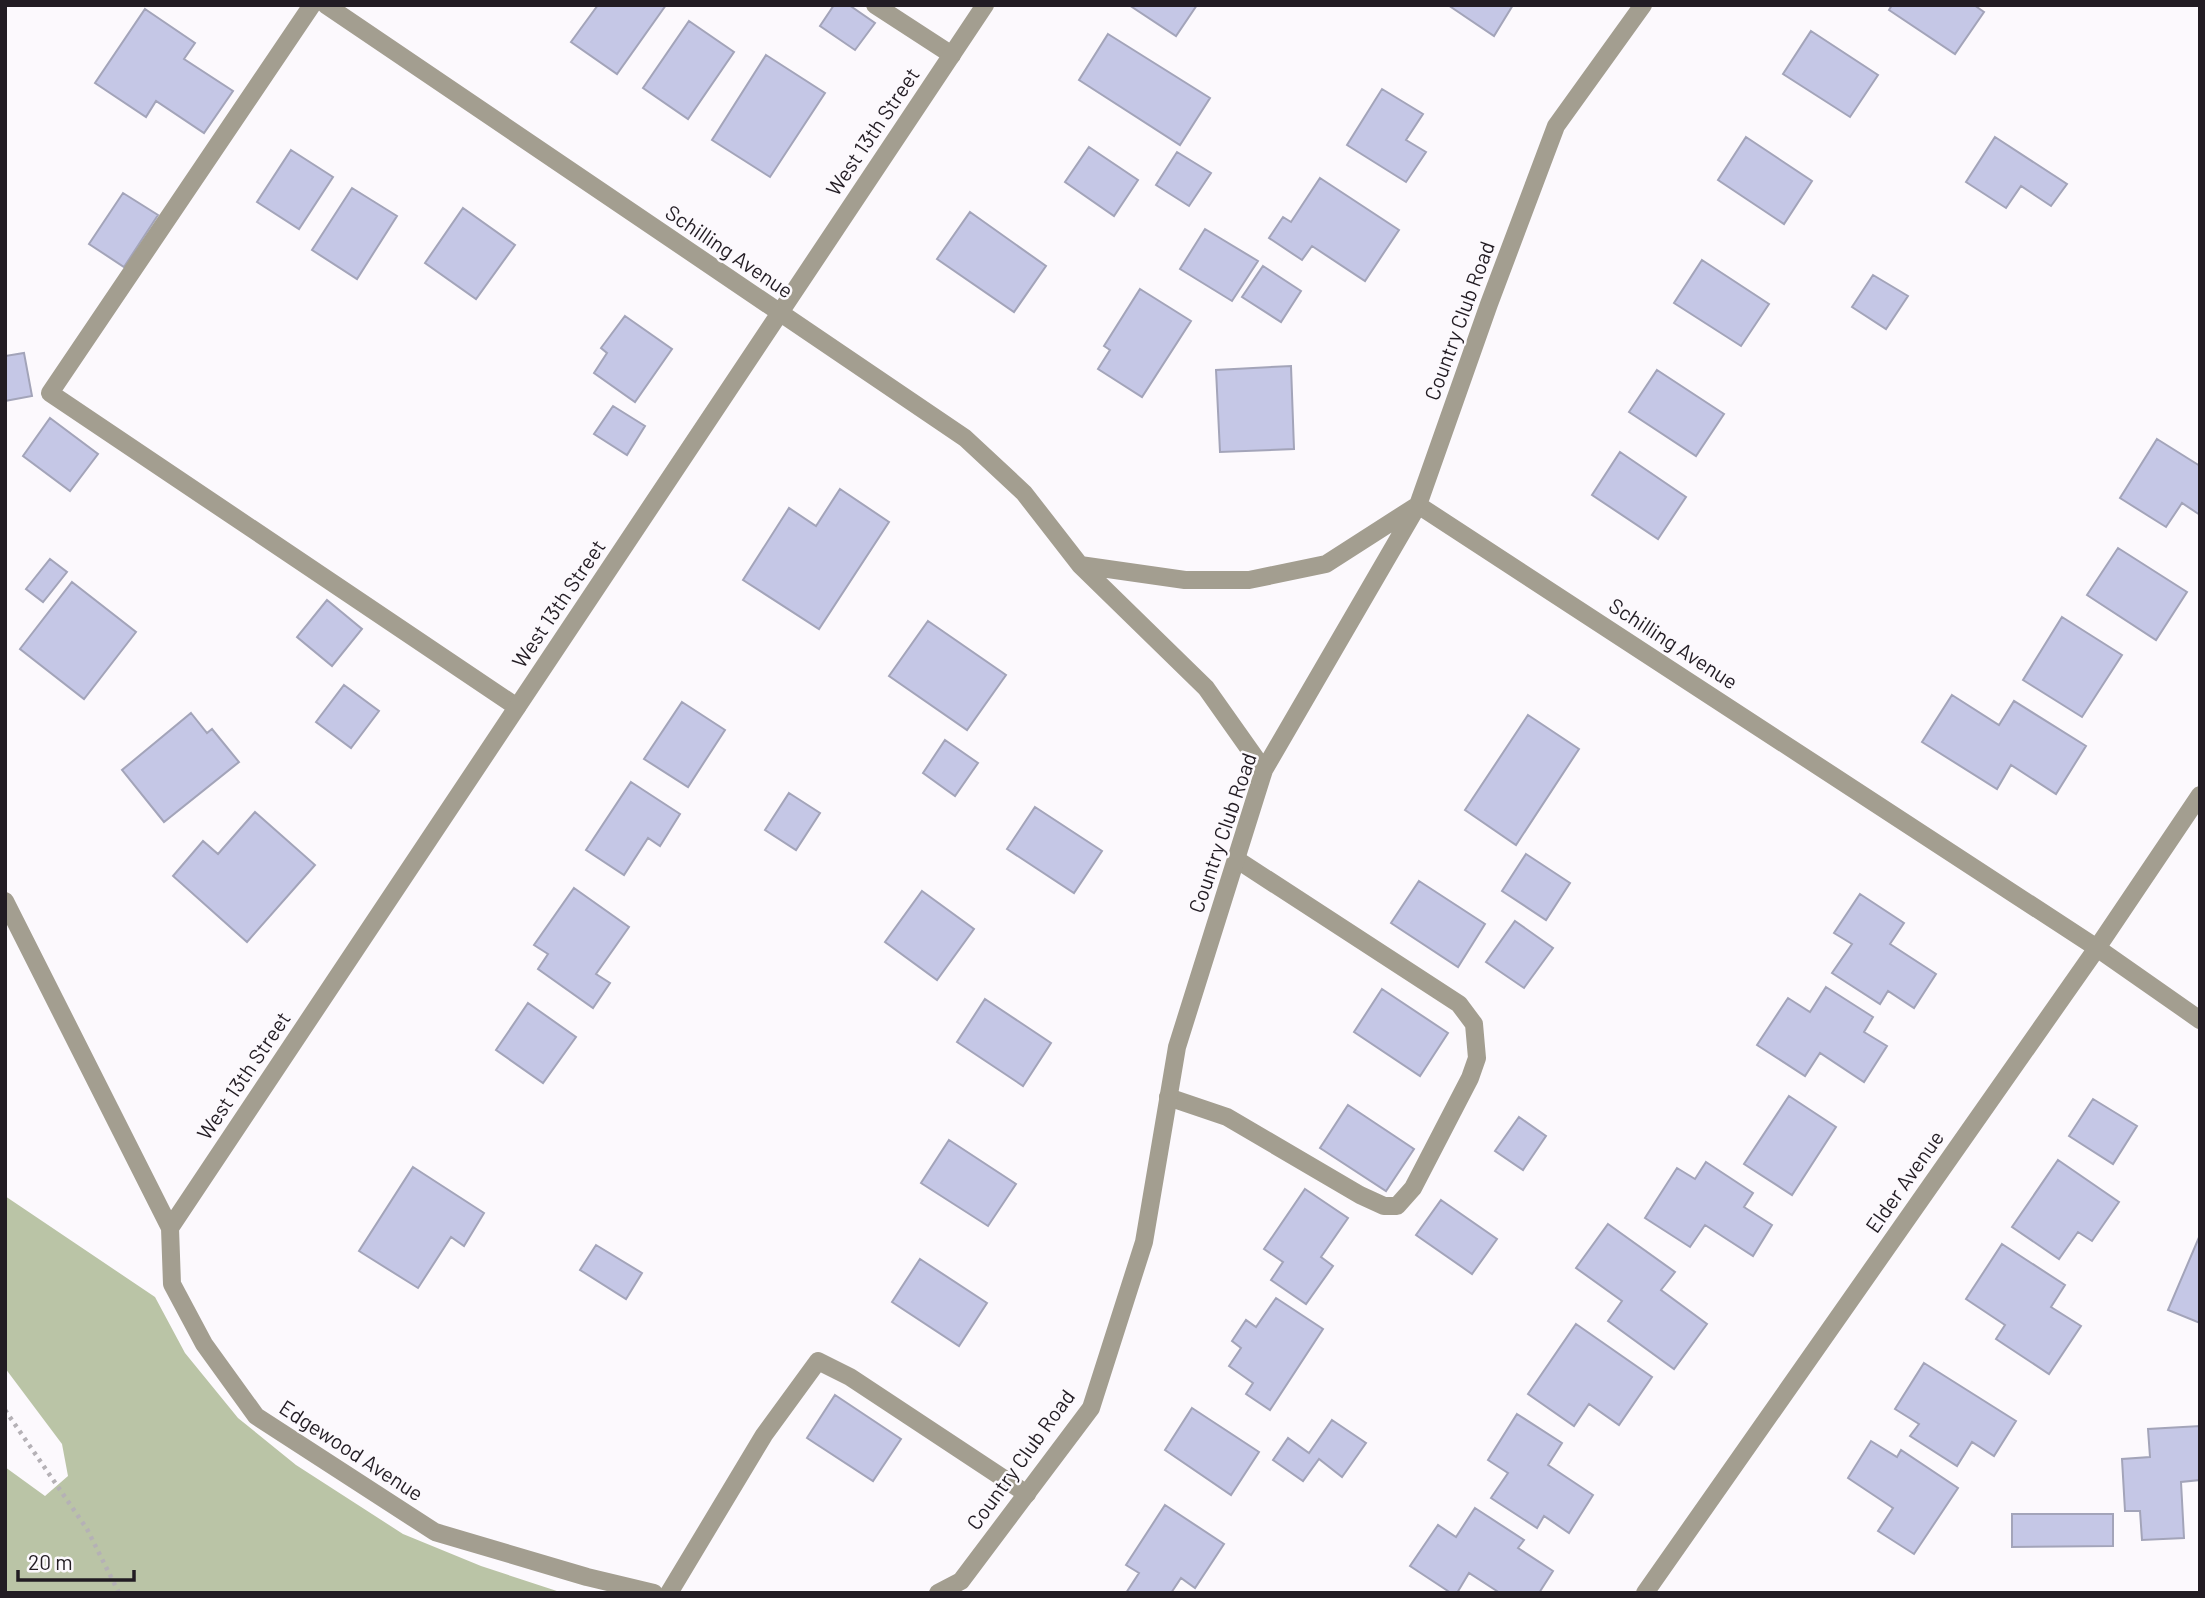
<svg xmlns="http://www.w3.org/2000/svg" width="2205" height="1598" font-family="Barlow,sans-serif">
	<rect width="100%" height="100%" fill="#fcf9fd"/>
	<path fill="#bac4a6" d="M5,1196L155,1297L185,1353L238,1418L296,1465L403,1534L481,1566L563,1593H5V1467L45,1496L68,1476L62,1444L5,1368Z"/>
	<path fill="#c5c7e6" stroke="#a3a4b9" stroke-width="2" d="M598,5H666L617,74L571,42Z
		M834,5H849L875,23L855,50L820,26Z
		M1129,5H1197L1176,36Z
		M1448,5H1513L1494,36Z
		M1892,5H1974L1984,12L1955,54L1889,10Z
		M145,9L195,43L184,59L233,91L204,133L156,101L146,117L95,83Z
		M689,21L734,52L688,119L643,88Z
		M1811,31L1878,75L1850,117L1783,74Z
		M1108,34L1210,98L1180,145L1079,80Z
		M766,55L825,93L770,177L712,140Z
		M1382,89L1423,114L1406,140L1426,152L1406,182L1347,145Z
		M1746,137L1812,181L1784,224L1718,180Z
		M1995,137L2067,184L2051,206L2021,186L2006,208L1966,182Z
		M1089,147L1138,180L1114,216L1065,182Z
		M291,150L333,177L299,229L257,202Z
		M1177,152L1211,173L1189,206L1156,185Z
		M1320,178L1399,230L1365,281L1312,246L1302,260L1269,238L1283,217L1291,222Z
		M352,188L397,216L357,279L312,250Z
		M123,193L158,215L124,267L89,244Z
		M463,208L515,245L476,299L425,263Z
		M970,212L1046,266L1014,312L937,259Z
		M1205,229L1258,261L1232,301L1180,269Z
		M1702,260L1769,304L1741,346L1674,303Z
		M1263,266L1301,291L1281,322L1242,297Z
		M1873,275L1908,296L1886,329L1852,307Z
		M1140,289L1191,321L1142,397L1098,369L1110,350L1104,346Z
		M625,316L672,349L635,402L594,373L607,353L601,348Z
		M24,353L32,396L5,401V356Z
		M1291,366L1294,449L1220,452L1216,370Z
		M1657,370L1724,414L1696,456L1629,412Z
		M613,406L645,426L627,455L594,434Z
		M50,418L98,454L70,491L23,456Z
		M2157,439L2200,466V515L2182,503L2166,527L2120,498Z
		M1620,452L1686,497L1658,539L1592,495Z
		M840,489L889,522L819,629L743,580L789,508L816,526Z
		M2118,548L2187,592L2156,640L2087,595Z
		M50,559L67,572L43,602L26,589Z
		M72,582L136,632L84,699L20,649Z
		M327,600L362,629L332,666L297,637Z
		M2062,617L2122,655L2082,717L2023,680Z
		M928,621L1006,675L967,730L889,676Z
		M344,685L379,711L351,748L316,722Z
		M1952,695L1999,725L2014,701L2086,746L2056,794L2011,765L1997,789L1922,742Z
		M682,702L725,730L688,787L644,759Z
		M191,713L207,733L212,729L239,762L164,822L122,770Z
		M1528,715L1579,749L1516,845L1465,810Z
		M945,740L978,763L955,796L923,773Z
		M631,782L680,814L660,846L648,838L624,875L586,850Z
		M789,793L820,813L796,850L765,830Z
		M1035,807L1102,851L1074,893L1007,849Z
		M255,812L315,865L247,942L173,876L203,841L218,854Z
		M1526,854L1570,883L1546,920L1502,891Z
		M1419,881L1485,924L1458,967L1391,923Z
		M574,888L629,927L596,974L610,983L593,1008L538,969L548,954L534,945Z
		M922,891L974,929L937,980L885,942Z
		M1860,894L1904,923L1890,944L1936,974L1914,1008L1888,991L1880,1004L1832,973L1852,944L1834,933Z
		M1515,921L1553,948L1524,988L1486,962Z
		M1826,987L1873,1017L1864,1032L1887,1046L1864,1082L1820,1053L1805,1076L1757,1045L1788,998L1810,1012Z
		M1382,989L1448,1033L1420,1076L1354,1032Z
		M985,999L1051,1043L1023,1086L957,1042Z
		M528,1003L576,1037L543,1083L496,1050Z
		M1789,1096L1836,1127L1792,1195L1744,1164Z
		M2093,1099L2137,1126L2113,1164L2069,1136Z
		M1348,1105L1414,1149L1386,1191L1320,1148Z
		M1519,1117L1546,1136L1523,1170L1495,1151Z
		M949,1140L1016,1184L988,1226L921,1183Z
		M2058,1160L2119,1202L2092,1241L2078,1232L2059,1259L2012,1227Z
		M1706,1162L1753,1193L1744,1207L1772,1225L1753,1256L1705,1225L1690,1247L1645,1218L1677,1168L1695,1179Z
		M413,1167L484,1213L464,1246L451,1237L418,1288L359,1251Z
		M1305,1189L1348,1218L1321,1257L1333,1266L1306,1304L1271,1280L1283,1262L1264,1249Z
		M1441,1200L1497,1239L1472,1274L1416,1235Z
		M1608,1224L1675,1272L1661,1290L1707,1324L1674,1369L1608,1321L1622,1301L1576,1268Z
		M2200,1235V1323L2168,1310Z
		M2002,1244L2065,1285L2051,1307L2081,1326L2049,1374L1996,1339L2005,1325L1966,1299Z
		M596,1245L642,1273L626,1299L580,1270Z
		M920,1259L987,1303L959,1346L892,1302Z
		M1276,1298L1323,1329L1270,1410L1246,1394L1253,1383L1229,1366L1241,1348L1232,1341L1246,1320L1256,1327Z
		M1576,1324L1652,1377L1619,1425L1589,1404L1574,1426L1528,1394Z
		M1924,1363L2016,1421L1994,1456L1972,1442L1957,1466L1910,1436L1919,1424L1895,1409Z
		M835,1395L901,1439L873,1481L807,1438Z
		M1192,1408L1259,1452L1231,1495L1165,1450Z
		M1517,1414L1562,1443L1548,1465L1593,1495L1569,1533L1544,1516L1537,1528L1491,1498L1508,1473L1488,1460Z
		M1332,1420L1366,1443L1342,1477L1319,1459L1303,1481L1273,1460L1288,1438L1309,1453Z
		M2200,1426V1480L2181,1482L2184,1538L2142,1540L2140,1511H2125L2122,1459L2150,1457L2148,1429Z
		M1871,1441L1897,1457L1901,1450L1958,1488L1914,1554L1878,1531L1893,1508L1848,1478Z
		M1165,1505L1224,1544L1195,1588L1181,1578L1171,1593H1126L1139,1573L1126,1565Z
		M1475,1508L1524,1540L1518,1548L1553,1571L1539,1593H1500L1469,1573L1457,1593H1451L1410,1566L1438,1525L1456,1537Z
		M2012,1514H2113V1546L2012,1547Z"/>
	<g fill="none" stroke-linecap="round" stroke-linejoin="round">
		<path stroke="#b5b1b6" stroke-width="4.5" stroke-dasharray="3.5 5" stroke-linecap="butt" d="M5,1410L87,1529L119,1593"/>
		<path stroke="#a39e90" stroke-width="18" d="M312,5L50,393L517,707
			M875,5L952,55
			M1168,1097L1227,1117L1360,1195L1384,1206H1397L1413,1188L1470,1078L1477,1058L1474,1024L1459,1004L1236,859
			M669,1593L764,1435L818,1361L850,1377L1027,1494"/>
		<path stroke="#a39e90" stroke-width="18" d="M326,5L965,438L1024,493L1080,565L1206,688L1264,770
			M1080,565L1185,580H1249L1326,564L1418,505L2097,948L2200,1020
			M5,901L170,1228L172,1284L204,1344L256,1416L435,1532L587,1577L654,1593
			M170,1228L985,5
			M938,1593L961,1581L1091,1408L1144,1242L1177,1047L1264,770L1418,505L1489,304L1556,126L1643,5
			M1645,1593L2097,948L2200,795"/>
	</g>
	<g text-anchor="middle" stroke-width="5" stroke-linejoin="round" paint-order="stroke">
		<g font-size="21" fill="#221c23" stroke="#fcf9fd">
			<text transform="translate(873 132) rotate(-56)" y="7">West 13th Street</text>
			<text transform="translate(729 252) rotate(34)" y="7">Schilling Avenue</text>
			<text transform="translate(1460 321) rotate(-70)" y="7">Country Club Road</text>
			<text transform="translate(559 604) rotate(-56)" y="7">West 13th Street</text>
			<text transform="translate(1673 644) rotate(33)" y="7">Schilling Avenue</text>
			<text transform="translate(1223 833) rotate(-71)" y="7">Country Club Road</text>
			<text transform="translate(244 1076) rotate(-56)" y="7">West 13th Street</text>
			<text transform="translate(1905 1182) rotate(-55)" y="7">Elder Avenue</text>
			<text transform="translate(351 1451) rotate(33)" y="7">Edgewood Avenue</text>
			<text transform="translate(1021 1460) rotate(-54)" y="7">Country Club Road</text>
		</g>
	</g>
	<rect width="2205" height="1598" fill="none" stroke="#221c23" stroke-width="14"/>
	<path d="M18 1570v10h116v-10" fill="none" stroke="#221c23" stroke-width="3.5"/>
	<text x="28" y="1570" font-size="21" fill="#221c23" stroke="#fcf9fd" stroke-width="5" paint-order="stroke">20 m</text>
</svg>
